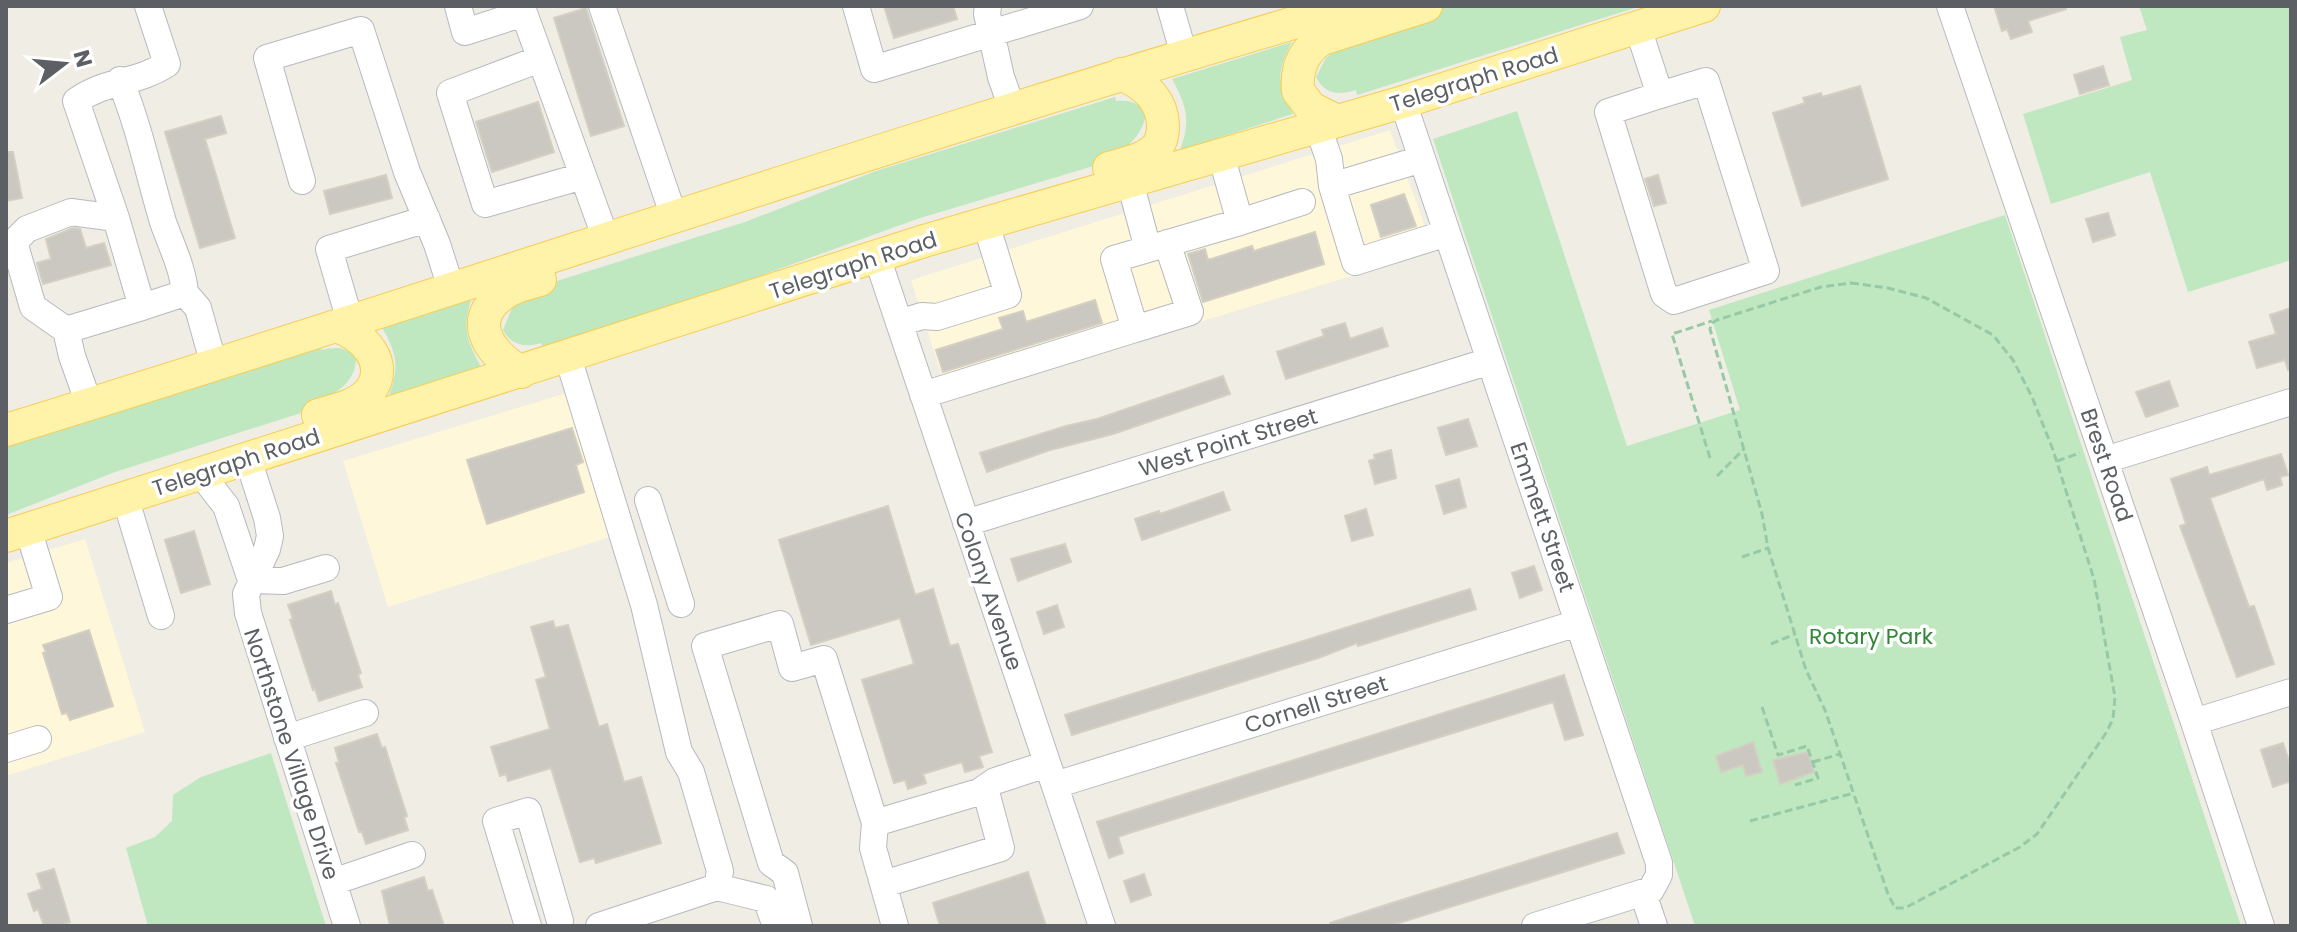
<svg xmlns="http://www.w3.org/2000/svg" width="2297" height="932" font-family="Poppins,sans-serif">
	<rect width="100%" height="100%" fill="#efede4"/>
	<path fill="#fff7d9" d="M1390,130L1434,251L949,398L911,280Z
		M570,392L610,537L388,607L343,461Z
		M85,539L145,732L6,776V563Z"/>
	<path fill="#bfe8c0" d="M1447,6H1641L1357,95L1356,90C1339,95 1325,95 1316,77L1326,58L1353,35Z
		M2139,6H2291V260L2188,292L2150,172L2051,204L2023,114L2132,80L2120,37L2147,30Z
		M1292,42C1276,74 1277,82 1293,114L1180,150C1191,121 1187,106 1172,79Z
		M1115,97L1116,101C1130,100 1137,102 1146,113C1143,135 1127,147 1110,161L917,219L724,289L543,348L541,343C525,348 511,345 503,330L512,308L538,287L745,222L876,171Z
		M1517,111L1627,446L1740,410L1709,310L2005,215L2241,926H1695L1433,139Z
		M472,297C462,329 466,338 481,367L389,396C400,364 397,355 381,325Z
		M319,345L321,350C336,347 346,346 356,358C356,380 339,391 321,402L323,406L115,472L6,515V444Z
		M271,753L326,926H148L126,848L155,837L172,821L173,795L201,777Z"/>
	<path fill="#cac8c1" stroke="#d4cfc2" stroke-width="2" d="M884,6H953L957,19L894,38Z
		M1994,6H2065L2066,9L2028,21L2032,32L2011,39L2007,29L2002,31Z
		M586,8L624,126L591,136L554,18Z
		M2103,66L2109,85L2080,94L2074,75Z
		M1860,86L1888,179L1802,206L1773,113L1805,103L1803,98L1821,93L1822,97Z
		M538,102L554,152L492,172L476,122Z
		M221,116L226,133L205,139L235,238L200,248L165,132Z
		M6,152H13L22,198L6,201Z
		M386,175L392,198L330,214L324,191Z
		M1658,175L1666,203L1654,206L1645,179Z
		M1404,194L1416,226L1381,237L1371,205Z
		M2108,213L2115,235L2093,242L2086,219Z
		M73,228L80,229L86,248L104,243L111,265L43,284L37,263L51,259L46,239Z
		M1315,232L1324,264L1203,302L1188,254L1205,249L1208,260L1252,246L1254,251Z
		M1095,300L1102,323L943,372L936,350L1003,329L999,318L1023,311L1026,322Z
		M2291,308V370H2288L2285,360L2257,368L2249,342L2276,334L2270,315Z
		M1345,323L1350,339L1382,328L1388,346L1286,379L1277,352L1324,336L1322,330Z
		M1223,376L1230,394L1113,434L1050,450L987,472L980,453L1066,426L1097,419Z
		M2169,381L2178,406L2146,417L2136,392Z
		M1468,419L1477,446L1446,455L1438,428Z
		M572,428L583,462L576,465L584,492L487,524L467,460Z
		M1391,450L1396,478L1375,484L1369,461L1375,459L1374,455Z
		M2281,454L2288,475L2280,477L2282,485L2267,490L2264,479L2210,498L2249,607L2254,606L2274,664L2237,677L2180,526L2186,524L2171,479L2207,467L2209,475Z
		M1459,479L1466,507L1444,514L1436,486Z
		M1223,492L1230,510L1142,540L1135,519L1159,511L1160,514Z
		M888,506L915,595L933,589L950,646L958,644L992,752L979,756L983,767L965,772L962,762L923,774L926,783L908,789L905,780L894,783L862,680L914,664L900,618L811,645L779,540Z
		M1366,509L1373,535L1352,541L1345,516Z
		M194,531L210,584L181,593L165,540Z
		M1065,544L1071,562L1018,581L1011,559Z
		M1534,566L1542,590L1520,598L1512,573Z
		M1470,589L1476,609L1358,646L1357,643L1318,658L1072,735L1065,715Z
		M331,591L335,605L338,603L361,673L358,675L362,687L319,701L315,689L313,690L290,620L293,619L288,605Z
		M1057,605L1064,627L1044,634L1037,612Z
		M553,621L555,628L568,625L599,727L607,724L624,782L641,777L661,843L596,863L594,858L580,862L551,768L508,781L506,774L500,776L491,747L550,729L536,680L546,677L531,627Z
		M89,630L113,706L70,720L67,713L62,714L43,653L46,652L43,645Z
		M1564,675L1583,735L1565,740L1553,702L1126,834L1118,837L1123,853L1109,858L1097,822Z
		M377,734L382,748L385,747L407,816L404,817L408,830L366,844L362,832H359L336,763L339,762L335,748Z
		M1753,742L1762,772L1746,776L1743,765L1721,772L1716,756Z
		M2283,743L2291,767V781L2273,787L2261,750Z
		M1808,752L1814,772L1780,784L1773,760Z
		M1617,833L1624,853L1592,863L1389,926H1330V923L1395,902Z
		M54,869L70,922L58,926H44L38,909L34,911L28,894L42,889L37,874Z
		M1028,872L1046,926H940L933,903Z
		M1144,874L1151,895L1131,902L1124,881Z
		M424,877L428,891L432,890L444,926H390L382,891Z"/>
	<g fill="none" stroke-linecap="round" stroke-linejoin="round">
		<g stroke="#b6babe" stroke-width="28">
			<path id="minor" d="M458,6L465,32L524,13L606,239
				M602,6L674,217
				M856,6L874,69L1080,6
				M988,6L987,14L1001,77L1012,108
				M1170,6L1184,55
				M1950,6L2194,722L2261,926
				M1638,28L1660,95L1706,81L1766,271L1674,301L1664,294L1608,112L1660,95
				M540,59L450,93L485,204L583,176
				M120,80C139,126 149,175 163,222C171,245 183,268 185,293L142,307
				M1403,102L1659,863V875L1651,890L1535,926
				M1318,127L1329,159L1332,186L1422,159
				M302,181L267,58L361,30L407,172L437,244L451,288
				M1130,182L1148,249L1240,222L1221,155
				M1332,186L1355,262L1447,233
				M116,218L76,101C108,79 136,84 167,64L148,6
				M1240,222L1302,202
				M1148,249L1114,259L1135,329L1190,312L1167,243
				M877,257L1102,926
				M185,293L198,308L214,365
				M350,321L329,249L427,219
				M899,323L922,316L937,317L1008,295L986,224
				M66,330L33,307L14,242L27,229L71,212L116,218L142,307L66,330L72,356L89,404
				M568,357L644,605L679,752L691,772L720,871L717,887L599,926
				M923,395L1135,329
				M248,459L267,518L270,536L267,549L246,594L248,613L347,926
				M2105,460L2291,402
				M201,474L226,506L251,580
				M125,497L161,616
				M648,500L681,604
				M966,523L1490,361
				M251,580L283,581L326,568
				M6,610L49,597L28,529
				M2194,722L2291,692
				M287,738L365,713
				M6,749L38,739
				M1055,785L1578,623
				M875,823L873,848L895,926
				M333,882L412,855
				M884,884L1001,848L985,788
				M717,887L766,899L776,926
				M1643,893L1654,926
				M528,926L496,821L528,811L560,921
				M799,926L785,873L771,863L705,646L780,624L792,668L824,659L875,823L979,792L995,781L1047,764"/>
		</g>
		<g stroke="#f7cd54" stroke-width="34">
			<path id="major" d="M1337,121L1311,108L1298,91C1296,69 1303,51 1322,39L1426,6
				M1109,168C1125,163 1144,160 1156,148C1161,143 1163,133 1163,125C1162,99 1144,84 1121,74
				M521,372C486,352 464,315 510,290C519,285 530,283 540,280
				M318,415C335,410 357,406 369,392C392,364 362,333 336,326
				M6,430C455,292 900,138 1351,6
				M6,536L924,241L1403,102L1704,6"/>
		</g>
		<path stroke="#98c9a6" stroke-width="3" stroke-dasharray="8 4" stroke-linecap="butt" d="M1851,283L1888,288L1926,298L1993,335L2013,360L2032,397L2053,450L2094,579L2115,697L2113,719L2106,733L2037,834L2020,847L1905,908H1895L1888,894L1825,710L1806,670L1768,548L1762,514L1710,329L1712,323L1717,320L1821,287Z
			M1710,458L1672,334L1712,321
			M2057,461L2080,453
			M1717,476L1744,449
			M1742,557L1768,548
			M1771,644L1795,634
			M1762,707L1778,755L1807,746L1818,778L1795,785
			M1813,762L1840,754
			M1750,821L1854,793"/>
		<use href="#minor" stroke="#fff" stroke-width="26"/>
		<use href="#major" stroke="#fff3a9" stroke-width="32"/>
	</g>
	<g text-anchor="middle" stroke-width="7" stroke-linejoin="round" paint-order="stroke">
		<g font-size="22" fill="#5c6065" stroke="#fff">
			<text transform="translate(1474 79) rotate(-17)" y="8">Telegraph Road</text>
			<text transform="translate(853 265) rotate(-18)" y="8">Telegraph Road</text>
			<text transform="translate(1228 442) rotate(-17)" y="8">West Point Street</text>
			<text transform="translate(236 462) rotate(-18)" y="8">Telegraph Road</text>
			<text transform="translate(2107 465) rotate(71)" y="8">Brest Road</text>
			<text transform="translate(1543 517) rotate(71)" y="8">Emmett Street</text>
			<text transform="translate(989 591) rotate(71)" y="8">Colony Avenue</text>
			<text transform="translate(1316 704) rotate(-17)" y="8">Cornell Street</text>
			<text transform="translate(292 754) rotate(72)" y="8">Northstone Village Drive</text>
		</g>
		<g font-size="22" fill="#318737" stroke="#fff">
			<text x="1871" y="644">Rotary Park</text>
		</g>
	</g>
	<rect width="2297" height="932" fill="none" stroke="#5c6065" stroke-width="16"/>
	<g transform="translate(64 64) rotate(74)" stroke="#ffffff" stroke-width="6" paint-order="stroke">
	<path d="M0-6L14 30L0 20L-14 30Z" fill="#5c6065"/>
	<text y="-12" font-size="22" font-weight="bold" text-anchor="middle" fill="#5c6065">N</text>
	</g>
</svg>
